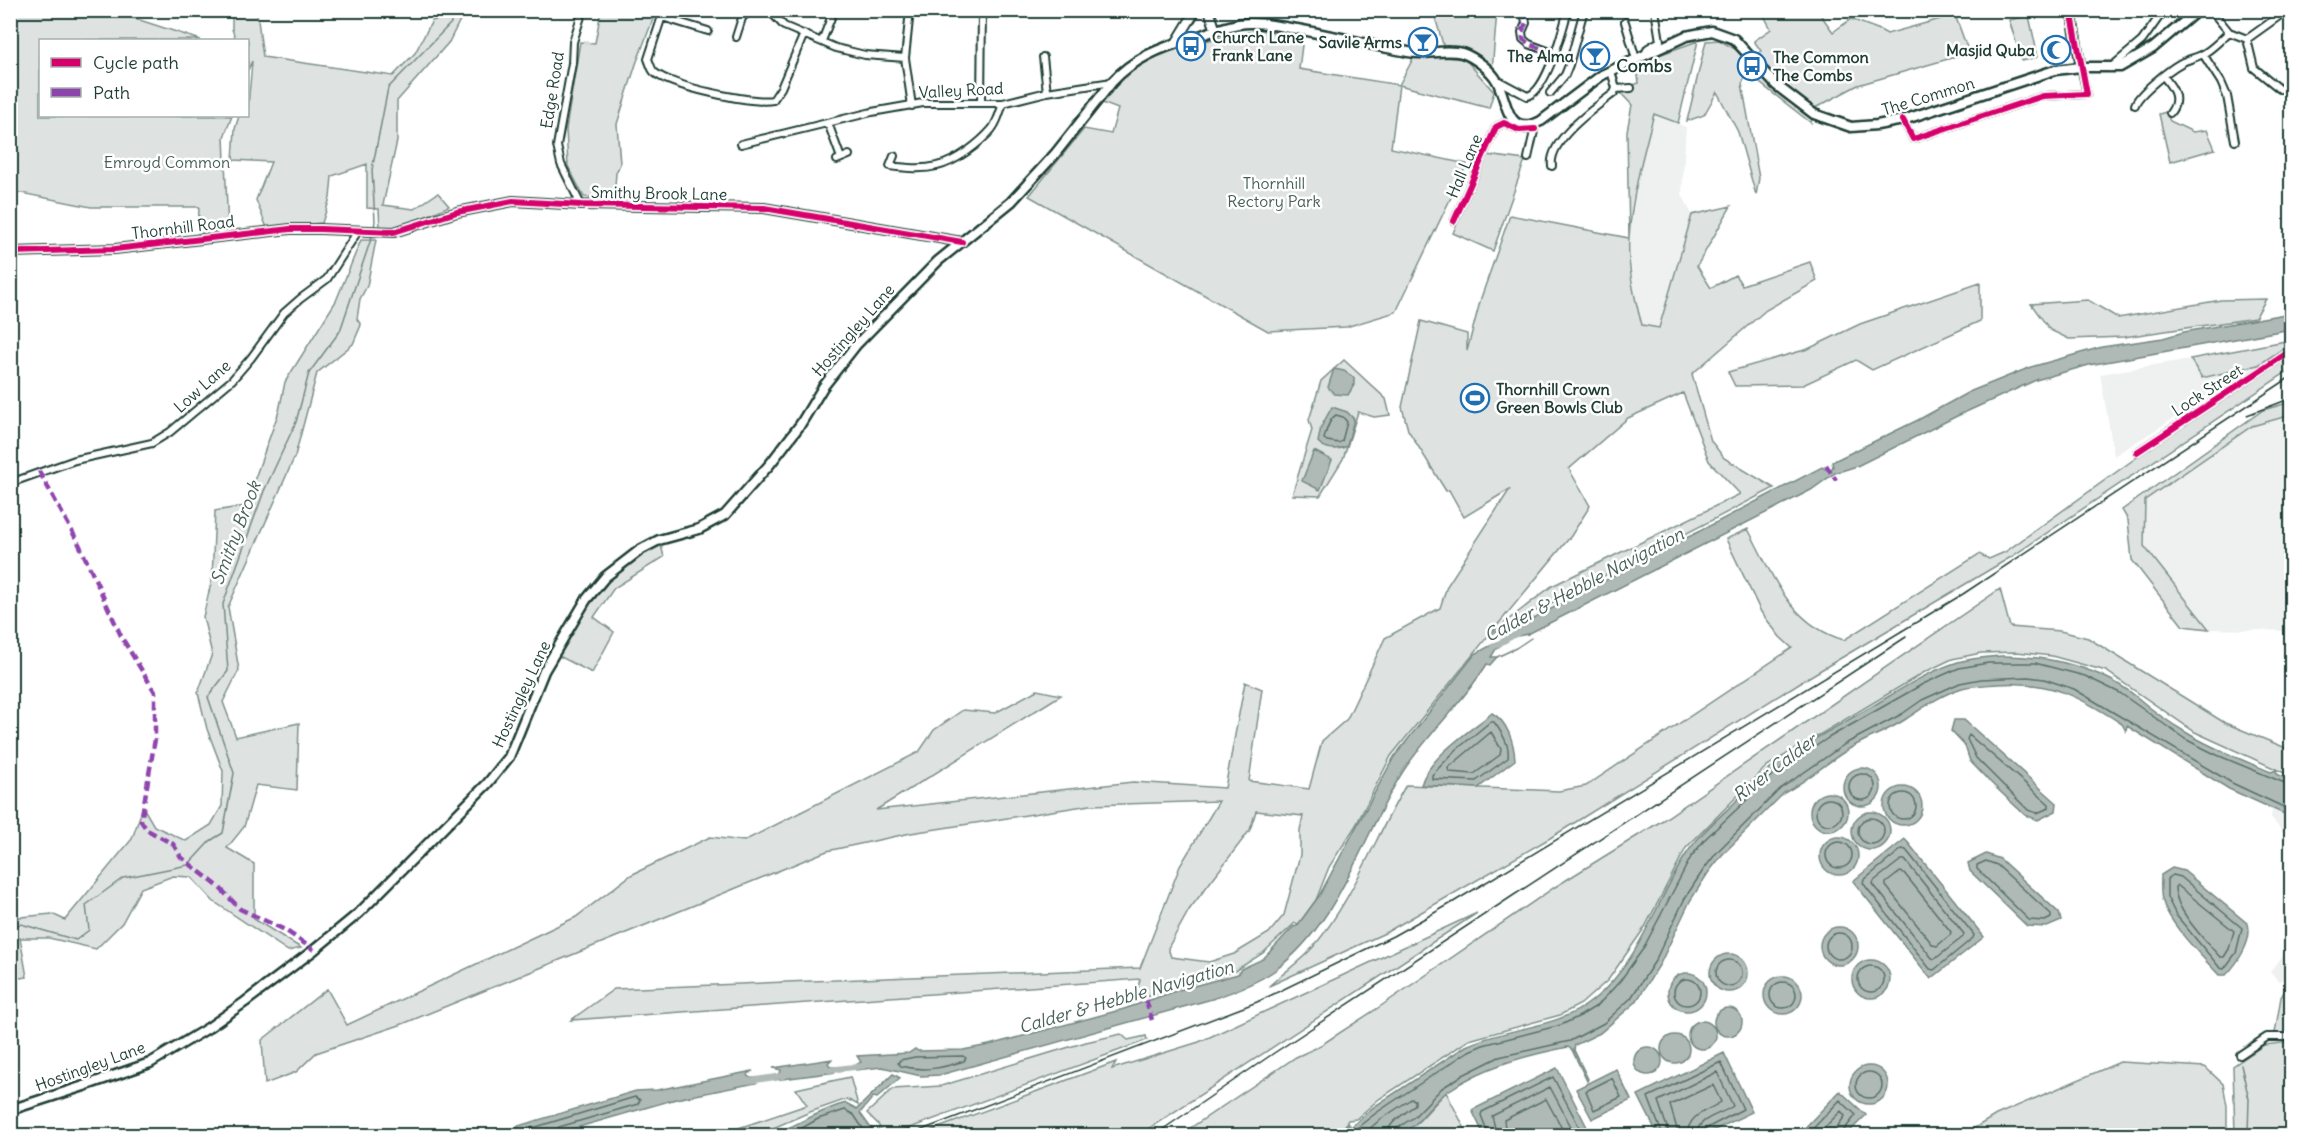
<svg xmlns="http://www.w3.org/2000/svg" width="2302" height="1146" font-family="Delius,sans-serif">
	<rect width="100%" height="100%" fill="#fff"/>
	<filter id="ink" filterUnits="userSpaceOnUse"><feTurbulence type="fractalNoise" baseFrequency=".0167" numOctaves="2"/><feDisplacementMap in="SourceGraphic" scale="12" xChannelSelector="R" yChannelSelector="G"/><feConvolveMatrix kernelMatrix="1 2 1 2 8 2 1 2 1" color-interpolation-filters="sRGB"/></filter>
	<g filter="url(#ink)">
		<path fill="#eef1f0" d="M1654,113L1686,127L1682,194L1692,215L1659,328L1642,325L1634,296L1629,238L1642,158Z
			M2190,359L2202,377L2258,365L2114,456L2100,374Z
			M2291,415V631L2209,629L2144,546L2145,500L2252,426Z
			M2272,810L2291,818V844L2271,817Z
			M2291,940V970L2280,982L2270,972L2288,949Z"/>
		<path fill="#dee3e2" stroke="#7e908b" stroke-width="1.5" fill-rule="evenodd" d="M1761,10L1818,11L1833,32L1851,19L1880,30L1887,34L1955,15L1969,53L1858,85L1815,108L1778,81L1754,56L1761,51L1754,41L1771,29Z
			M10,11H112L201,40H40V116H232L224,137L228,231L198,236L199,207H91L11,191Z
			M232,11H256L257,13L263,57L393,76L415,53L432,21L441,19V11H460L462,16L449,42L397,101V141L383,205L414,209L438,193L449,206L400,228L380,229L379,209L367,208V164L332,176L330,198L322,223L267,228L256,200L271,162L233,160L235,129L239,116H248C248,97 251,79 252,61L248,70V40H236L232,29Z
			M601,11H656L636,64L617,124L620,164L616,173L614,199L584,197L568,166L566,129L580,42L595,43Z
			M1436,11H1497L1492,71L1444,48L1435,17Z
			M2029,16L2038,57L2022,61L2009,20Z
			M1260,30L1303,37L1299,69L1399,85L1415,55L1465,59L1494,92L1489,108L1399,85L1391,148L1467,164L1396,312L1346,327L1268,331L1029,196L1084,129L1111,134L1118,109L1102,103C1109,94 1117,82 1125,74C1157,48 1221,37 1260,30Z
			M1719,40L1735,49L1772,85L1812,117L1811,123L1747,73L1742,84L1759,178L1756,195L1738,132L1717,92L1704,115L1687,121L1706,41Z
			M1698,41L1678,123L1654,114C1643,154 1632,196 1629,237C1627,266 1634,297 1642,325L1659,328L1692,215L1731,206L1697,266L1711,288L1735,275L1742,285L1810,262L1817,281L1766,310L1692,374L1711,441L1724,458L1774,488L1488,636L1391,756L1356,825L1329,867L1316,900L1298,925L1295,923L1263,953L1233,972L1135,1000L1140,979L571,1020L614,989L1140,968L1180,866L1219,801L1090,805L911,833L827,851L400,1025L316,1053L296,1072L265,1084L262,1040L327,989L347,1025L576,917L631,875L710,837L744,841L919,752L934,730L963,710L995,713L1037,690L1061,695L876,810L1133,782L1225,788L1245,682L1262,689L1249,781L1309,789L1322,741L1347,719L1385,638L1440,608L1447,586L1510,489L1464,517L1449,490L1446,491L1408,430L1402,407L1421,321L1467,334V351L1481,298L1510,215L1629,238L1627,131L1632,105L1618,90L1639,83L1636,63ZM1683,393L1709,461L1740,494L1552,586L1491,633L1571,536L1590,506L1569,469L1628,418ZM1256,811L1303,816L1300,830V855L1284,915L1269,933L1234,954L1209,962L1171,957L1168,948L1189,910L1250,830Z
			M2166,112L2170,121L2193,132L2207,130L2215,149L2170,162L2159,114Z
			M1486,155L1525,160L1493,251L1453,233Z
			M361,240H376L367,286L360,299L357,319L361,325L353,344L317,373L295,456L228,607L239,670L223,702L236,737L299,723L297,790L256,785L244,827L227,848L254,864V919L301,948L288,951L213,901L191,877L173,876L141,888L122,923L96,949L49,938H20L27,977L11,979V918L52,914L65,920L132,839L143,807L154,826L186,841L211,825L222,806L223,771L207,729L198,693L212,654L203,617L212,579L215,511L245,506L279,411L285,382L336,301Z
			M1980,283V321L1872,370L1856,360L1803,385L1735,386L1728,372L1808,349L1860,324Z
			M2266,299L2255,318L2124,337L2069,339L2050,330L2031,304L2088,300L2118,318L2221,300Z
			M2291,340V343L2258,365L2202,378L2190,359Z
			M2291,354V369L2011,557L1804,680L1550,838L1385,933L1269,986C1283,973 1301,961 1314,946C1354,898 1375,837 1406,785L1559,791L1586,786L1792,648L1780,637L1761,612L1726,539L1748,529C1773,575 1789,624 1844,640L1979,554L1989,559L2005,552L2140,455Z
			M1344,360L1386,399L1390,415L1374,417L1358,412L1343,459L1320,496L1292,495L1312,430L1309,420L1321,381Z
			M2291,402V415L2252,426L2145,500L2144,546L2209,629L2183,626L2132,560L2128,520L2122,510L2263,410Z
			M661,545L664,557L614,588L594,617L614,632L592,673L559,656C570,638 579,616 592,599C609,576 635,557 661,545Z
			M2000,589L2010,627L2060,631L2088,638L2225,723L2291,750V776L2195,732L2106,671L2052,656L2017,652L1981,653L1952,659L1923,673L1767,766L1686,848L1645,927L1608,980L1581,1004L1560,1015L1469,1040L1379,1099L1356,1119L1348,1120L1340,1135H1180L1296,1057L1318,1047L1375,1010L1555,887L1663,820Z
			M1477,913L1139,1135H919L1116,1062L1112,1069L1199,1042Z
			M2291,980V1009H2289L2287,1023L2291,1024V1036L2275,1033L2281,997Z
			M1121,1034L1128,1040L1146,1036L1147,1040L891,1135H883L878,1124L867,1113L893,1089L941,1086L1086,1042Z
			M2291,1042V1135H2235L2233,1066L2264,1045Z
			M2120,1062L2205,1067L2223,1084L2227,1106V1135H1963L1996,1115Z
			M850,1077L858,1105L847,1099L810,1112L757,1135H718L807,1105L796,1089Z
			M1446,1092L1468,1135L1397,1136L1419,1121Z"/>
		<path fill="#afbab7" stroke="#758883" stroke-width="1.5" d="M2291,313V329L2089,365L2036,380L1957,416L1857,466L1835,473L1811,490L1528,634L1518,636L1516,632L1524,623L1822,467L1829,471L1833,467L1832,462L1918,420L1969,392L2031,367L2102,347L2163,338L2184,332Z
			M1334,369L1344,371L1354,378V385L1348,395L1334,394L1328,387Z
			M1332,407L1347,412L1354,419L1347,446C1338,451 1325,450 1318,442L1321,427Z
			M1314,451L1332,460L1320,490L1302,481Z
			M1499,641L1501,645L1496,649L1491,657H1497L1490,665L1487,664C1463,703 1427,734 1402,773C1361,838 1340,923 1274,971C1255,984 1233,992 1212,999L940,1075L921,1076L882,1067L856,1070V1065L861,1062L857,1056L909,1053L915,1049L918,1051L963,1050L989,1045L1124,1009L1179,990L1238,974L1241,969L1263,959L1293,927L1297,926L1319,896L1394,757L1475,654Z
			M2004,656C2050,656 2102,668 2138,698C2153,711 2170,723 2187,733C2213,749 2243,760 2271,772L2276,770L2277,774L2291,781V817L2229,789L2127,726L2126,731L2122,724C2081,697 2049,680 1998,684C1986,685 1974,685 1962,688C1942,694 1923,708 1906,719C1888,731 1867,738 1849,749C1827,762 1807,781 1784,793L1722,855L1708,873L1690,901L1660,964L1636,1002L1600,1033L1575,1045L1574,1050L1588,1079L1587,1081L1572,1050L1568,1047C1524,1056 1485,1066 1448,1091C1431,1102 1416,1131 1396,1136C1381,1139 1361,1136 1345,1135L1347,1123L1351,1127L1372,1108L1466,1046C1507,1027 1558,1029 1593,1000C1639,963 1655,904 1685,856C1697,837 1715,821 1731,806C1741,797 1749,785 1759,777C1793,749 1833,729 1871,707C1898,691 1925,673 1955,663C1970,658 1988,657 2004,656Z
			M1492,713C1508,722 1514,743 1515,760L1478,788L1421,785C1428,758 1470,731 1492,713Z
			M1954,720H1964L2057,803L2056,811L2038,820L2025,815L1988,780L1970,761L1965,746L1951,731Z
			M1843 787a19 19 0 1 1 38 0a19 19 0 1 1-38 0Z
			M1884 806a19 19 0 1 1 38 0a19 19 0 1 1-38 0Z
			M1810 812a19 19 0 1 1 38 0a19 19 0 1 1-38 0Z
			M1852 831a19 19 0 1 1 38 0a19 19 0 1 1-38 0Z
			M1820 856a19 19 0 1 1 38 0a19 19 0 1 1-38 0Z
			M1905,839L1984,937L1931,979L1853,881Z
			M1986,854L2000,859L2059,913L2061,921L2047,927L2027,926L1970,871L1968,863Z
			M2172,868L2184,871L2248,924C2253,941 2237,964 2226,975H2219C2201,955 2169,925 2162,899C2160,892 2161,883 2161,875Z
			M1820 946a19 19 0 1 1 38 0a19 19 0 1 1-38 0Z
			M1710 973a19 19 0 1 1 38 0a19 19 0 1 1-38 0Z
			M1852 979a19 19 0 1 1 38 0a19 19 0 1 1-38 0Z
			M1668 992a19 19 0 1 1 38 0a19 19 0 1 1-38 0Z
			M1764 995a19 19 0 1 1 38 0a19 19 0 1 1-38 0Z
			M1714 1022a14 14 0 1 1 28 0a14 14 0 1 1-28 0Z
			M1688 1035a14 14 0 1 1 28 0a14 14 0 1 1-28 0Z
			M1661 1049a14 14 0 1 1 28 0a14 14 0 1 1-28 0Z
			M1634 1061a14 14 0 1 1 28 0a14 14 0 1 1-28 0Z
			M1724,1053L1752,1112L1704,1135H1658L1638,1095Z
			M832,1059L828,1063L831,1067H835L836,1072L775,1080V1075L780,1074L781,1070L773,1068Z
			M1850 1085a19 19 0 1 1 38 0a19 19 0 1 1-38 0Z
			M1557,1068L1591,1135H1484L1472,1110Z
			M1616,1069L1631,1100L1592,1119L1576,1089Z
			M753,1071L747,1075L750,1078H755L756,1083L676,1099L551,1135H503L516,1131L518,1126L636,1091L657,1090Z
			M893,1074L900,1078L877,1098L873,1097L860,1113L876,1135H848L840,1132H832L822,1135H771C797,1126 819,1110 846,1103L857,1109Z
			M1840,1091L1866,1115L1846,1135H1798Z"/>
		<g fill="none" stroke-linecap="round" stroke-linejoin="round">
			<path stroke="#596f68" stroke-width="1.5" d="M1336,415L1343,417L1347,422L1342,441L1339,443L1327,441L1324,439C1326,431 1329,419 1336,415Z
				M1490,722H1494C1502,733 1510,745 1508,758L1476,781L1432,779V775L1456,750Z
				M1491,732L1501,749L1500,755L1474,774L1449,772L1448,768Z
				M1969,735L2049,804V808L2037,813L2028,810L1976,758L1967,739Z
				M1849 787a13 13 0 1 1 26 0a13 13 0 1 1-26 0Z
				M1890 806a13 13 0 1 1 26 0a13 13 0 1 1-26 0Z
				M1816 812a13 13 0 1 1 26 0a13 13 0 1 1-26 0Z
				M1858 831a13 13 0 1 1 26 0a13 13 0 1 1-26 0Z
				M1826 855a13 13 0 1 1 26 0a13 13 0 1 1-26 0Z
				M1902,849L1906,850L1974,935L1973,938L1934,970L1930,969L1863,883L1864,880Z
				M1901,860H1905L1964,934L1963,937L1935,959L1932,958L1873,884L1874,881Z
				M1986,861L1997,865L2051,914V918L2045,921L2029,920L1977,869V865Z
				M1900,872L1904,873L1951,932L1950,935L1937,946L1933,945L1886,886V883Z
				M2173,875L2181,877L2242,928L2236,953L2224,969L2220,968L2176,915L2167,897V879Z
				M2177,885L2234,931L2229,949L2224,957H2220C2205,940 2175,911 2175,887Z
				M1826 946a13 13 0 1 1 26 0a13 13 0 1 1-26 0Z
				M1716 973a13 13 0 1 1 26 0a13 13 0 1 1-26 0Z
				M1858 979a13 13 0 1 1 26 0a13 13 0 1 1-26 0Z
				M1674 992a13 13 0 1 1 26 0a13 13 0 1 1-26 0Z
				M1770 995a13 13 0 1 1 26 0a13 13 0 1 1-26 0Z
				M963,1056L966,1058L964,1061C942,1068 924,1072 901,1066L898,1063L900,1060L915,1057Z
				M1856 1085a13 13 0 1 1 26 0a13 13 0 1 1-26 0Z
				M1612,1078L1621,1097L1594,1110L1586,1091Z
				M521,1136L526,1130L635,1097L640,1100L638,1104L559,1127L555,1131L554,1136
				M788,1136L818,1119L845,1110L854,1115L868,1136
				M1352,1136L1353,1131L1376,1113L1469,1051L1483,1045L1561,1025L1580,1016L1598,1005L1620,981L1643,949L1691,857L1706,838L1751,796L1761,783L1828,738L1923,684L1959,668L1988,663H2035L2085,676L2120,693L2185,739L2217,755L2292,786
				M1361,1136L1381,1119L1411,1099L1415,1100V1104C1406,1115 1388,1120 1387,1136
				M1395,1136L1396,1129L1414,1117L1442,1088L1463,1075L1499,1057L1570,1041L1604,1023L1631,998L1655,961L1685,898L1704,869L1718,851L1780,789L1845,744L1902,714L1922,700L1960,683L1981,679L2028,677L2044,679L2074,689L2232,783L2292,811
				M1489,1136L1481,1115L1482,1112L1553,1077L1584,1136
				M1497,1136L1492,1116L1550,1087L1576,1136
				M1506,1136L1504,1120L1546,1099L1566,1136
				M1663,1136L1648,1097L1721,1062L1743,1109L1707,1128L1704,1136
				M1670,1136L1658,1101L1717,1072L1733,1106C1721,1115 1697,1117 1696,1136
				M1679,1136L1670,1105L1713,1085L1721,1102C1706,1112 1688,1114 1687,1136
				M1806,1136L1840,1100L1856,1115L1844,1130L1842,1136
				M1816,1136L1841,1111L1845,1116L1837,1127L1835,1136"/>
			<path stroke="#758883" stroke-width="1.5" d="M374,228L375,221L372,170L388,88L451,23L450,10
				M1497,657L1516,648L1531,638
				M10,927L21,924L76,940L89,930L86,905L123,878L188,865L210,841L223,833L234,773L208,697L228,671L223,604L264,491L296,422L309,373L340,331L373,233
				M2241,1065L2249,1099L2248,1134L2253,1136"/>
			<path stroke="#afbab7" stroke-width="6" d="M1493,647L1523,630
				M828,1070L863,1066
				M748,1081L783,1076"/>
			<g stroke="#1f3d34" stroke-width="10">
				<path id="minor" d="M664,10L648,59C650,63 651,69 654,72C669,86 752,104 773,100L781,88L804,34
					M769,10L784,26L836,48L865,55L905,58
					M910,10L905,58L912,106
					M1524,10L1526,23L1522,32L1523,39L1529,44L1553,53
					M2211,10L2229,32L2247,39L2254,68L2280,89
					M662,17L708,31
					M1625,22L1636,59
					M736,37L742,18L750,10
					M2247,39L2282,14L2286,13L2292,19
					M822,41L834,10
					M1645,54L1648,48L1660,41L1655,10
					M2203,54L2221,82L2227,96L2235,141
					M1043,57L1047,92
					M2110,68L2142,41L2164,10
					M2164,77C2173,88 2181,99 2170,113
					M1497,80L1527,96C1546,93 1563,29 1568,10
					M1616,89L1631,88
					M1550,93L1565,75L1569,65L1584,10
					M981,102L982,10
					M2135,105C2138,94 2170,69 2181,63C2188,59 2196,58 2203,54C2212,49 2221,40 2229,32
					M1903,120L1913,139L2043,96L2087,94L2081,67
					M828,123L841,158
					M741,144L872,112L923,103H1003L1047,92L1112,82
					M894,156L890,166C906,168 922,170 937,166C956,162 980,143 992,129C998,121 1000,112 1003,103
					M1528,158L1535,127
					M837,160L849,155
					M1552,166C1548,140 1596,107 1614,93L1616,88L1611,71
					M581,205L561,164L557,146L572,63L573,42L583,10
					M1454,221L1496,127L1504,123L1519,130L1535,129
					M2137,452L2292,350
					M10,483L75,460L152,443L170,432L232,380L251,358L284,313L300,299L327,279L358,231
					M2240,1055L2267,1037H2292"/>
			</g>
			<g stroke="#1f3d34" stroke-width="12">
				<path id="tertiary" d="M1209,10L1216,31
					M2071,10L2081,67
					M1176,43L1196,10
					M10,252L115,249L290,229H320L394,232L457,212L513,201L581,205L764,208L962,242"/>
			</g>
			<g stroke="#1f3d34" stroke-width="13">
				<path id="secondary" d="M10,1110L84,1086L150,1063L208,1028L245,1002L314,950L359,913L487,784L509,757L544,671L586,600L605,577L640,550L659,540L699,529L725,515L770,464L800,425L823,387L856,345L938,261L1011,202L1055,154L1112,82C1134,58 1160,48 1190,39C1206,34 1222,27 1238,24C1258,21 1277,26 1297,29C1334,36 1371,45 1408,52C1426,56 1444,48 1462,53C1474,57 1491,70 1497,81C1508,102 1506,138 1541,121L1602,75L1686,36L1712,31L1734,39L1776,85L1814,114L1851,127L1877,125L1903,120L2055,70L2081,67H2120L2153,48L2198,10"/>
			</g>
			<use href="#minor" stroke="#fff" stroke-width="6"/>
			<use href="#tertiary" stroke="#fff" stroke-width="8"/>
			<use href="#secondary" stroke="#fff" stroke-width="8"/>
			<path stroke="#1f3d34" stroke-width="1.5" d="M2247,415L2292,398
				M906,1136L1257,1002L1393,936L1450,904L1963,594L2292,376
				M1153,1136L1274,1053L1906,637"/>
			<path stroke="#8e44ad" stroke-width="4.5" stroke-dasharray="9 4.5" stroke-linecap="butt" d="M1524,10L1526,23L1522,32L1523,39L1529,44L1553,53
				M1826,465L1836,480
				M39,471L79,544L122,638L155,692V739L141,821L147,830L173,844L181,857L219,887L240,909L285,930L314,950
				M1146,1000L1152,1020"/>
			<g stroke="#fff" stroke-width="10">
				<path id="cycleway" d="M1903,120L1913,139L2043,96L2087,94L2071,10
					M1454,221L1496,127L1504,123L1519,130L1535,129
					M10,252L115,249L290,229H320L394,232L457,212L513,201L581,205L764,208L962,242
					M2137,452L2292,350"/>
			</g>
			<use href="#cycleway" stroke="#d6006c" stroke-width="6"/>
		</g>
	</g>
	<defs>
		<g id="bar-ring" transform="scale(1.5)"><circle r="9.5" fill="#fff" stroke="#1f6fb2" stroke-width="1.5"/><path d="M-6-5H6L.8 .8V4.5H3.5V6h-7V4.5H-.8V.8Z" fill="#1f6fb2"/></g>
		<g id="bus-ring" transform="scale(1.5)"><circle r="9.5" fill="#fff" stroke="#1f6fb2" stroke-width="1.5"/><path d="M-5-6H5V4H4V6H2V4H-2V6H-4V4H-5ZM-3.5-4V0h7V-4ZM-3.5 1.2v1.5H-2V1.2ZM2 1.2v1.5H3.5V1.2Z" fill="#1f6fb2"/></g>
		<g id="mosque-ring" transform="scale(1.5)"><circle r="9.5" fill="#fff" stroke="#1f6fb2" stroke-width="1.5"/><path d="M3.5-4.9A6 6 0 1 0 3.5 4.9A5 5 0 1 1 3.5-4.9Z" fill="#1f6fb2"/></g>
		<g id="stadium-ring" transform="scale(1.5)"><circle r="9.5" fill="#fff" stroke="#1f6fb2" stroke-width="1.5"/><path d="M0-5a6.5 5 0 1 0 0 10a6.5 5 0 1 0 0-10ZM-3.5-1.8h7v3.6h-7Z" fill="#1f6fb2"/></g>
	</defs>
	<g fill-rule="evenodd">
		<use href="#bar-ring" x="1423" y="42"/>
		<use href="#bus-ring" x="1191" y="46"/>
		<use href="#mosque-ring" x="2056" y="50"/>
		<use href="#bar-ring" x="1595" y="56"/>
		<use href="#bus-ring" x="1752" y="66"/>
		<use href="#stadium-ring" x="1475" y="398"/>
	</g>
	<g text-anchor="middle" stroke-width="5" stroke-linejoin="round" paint-order="stroke">
		<g font-size="16" font-weight="bold" fill="#1f3d34" stroke="#fff" text-anchor="start">
			<text x="1212" y="43">Church Lane<tspan x="1212" dy="18">Frank Lane</tspan></text>
			<text x="1402" y="48" text-anchor="end">Savile Arms</text>
			<text x="2035" y="56" text-anchor="end">Masjid Quba</text>
			<text x="1574" y="62" text-anchor="end">The Alma</text>
			<text x="1773" y="63">The Common<tspan x="1773" dy="18">The Combs</tspan></text>
			<text x="1496" y="395">Thornhill Crown<tspan x="1496" dy="18">Green Bowls Club</tspan></text>
		</g>
		<g font-size="16" fill="#1f3d34" stroke="#fff">
			<text transform="translate(552 90) rotate(-81)" y="6">Edge Road</text>
			<text transform="translate(961 90) rotate(-3)" y="6">Valley Road</text>
			<text transform="translate(1928 96) rotate(-17)" y="6">The Common</text>
			<text transform="translate(1464 166) rotate(-67)" y="6">Hall Lane</text>
			<text transform="translate(659 193) rotate(1)" y="6">Smithy Brook Lane</text>
			<text transform="translate(183 227) rotate(-7)" y="6">Thornhill Road</text>
			<text transform="translate(853 330) rotate(-49)" y="6">Hostingley Lane</text>
			<text transform="translate(202 386) rotate(-42)" y="6">Low Lane</text>
			<text transform="translate(2207 390) rotate(-33)" y="6">Lock Street</text>
			<text transform="translate(521 694) rotate(-65)" y="6">Hostingley Lane</text>
			<text transform="translate(90 1066) rotate(-20)" y="6">Hostingley Lane</text>
		</g>
		<g font-size="16" fill="#455e57" stroke="#fff">
			<text x="167" y="168">Emroyd Common</text>
			<text x="1274" y="189">Thornhill<tspan x="1274" dy="18">Rectory Park</tspan></text>
		</g>
		<g font-size="18" font-weight="bold" fill="#1f3d34" stroke="#fff">
			<text x="1644" y="72">Combs</text>
		</g>
		<g font-size="18" font-style="italic" fill="#4a625b" stroke="#fff">
			<text transform="translate(236 533) rotate(-69)" y="6">Smithy Brook</text>
			<text transform="translate(1584 585) rotate(-28)" y="6">Calder &amp; Hebble Navigation</text>
			<text transform="translate(1775 768) rotate(-37)" y="6">River Calder</text>
			<text transform="translate(1126 997) rotate(-16)" y="6">Calder &amp; Hebble Navigation</text>
		</g>
	</g>
	<rect width="2302" height="1146" fill="none" stroke="#fff" stroke-width="36"/>
	<rect x="18" y="18" width="2266" height="1110" fill="none" stroke="#1f3d34" stroke-width="2" filter="url(#ink)"/>
	<rect x="39" y="39" width="210" height="78" fill="#ffffff" stroke="#a5b1ae" stroke-width="1.5"/>
	<rect x="51" y="58" width="30" height="9" fill="#d6006c" stroke="#a5b1ae" stroke-width="1.5"/>
	<text x="93" y="69" font-size="18" fill="#1f3d34">Cycle path</text>
	<rect x="51" y="88" width="30" height="9" fill="#8e44ad" stroke="#a5b1ae" stroke-width="1.5"/>
	<text x="93" y="99" font-size="18" fill="#1f3d34">Path</text>
</svg>
